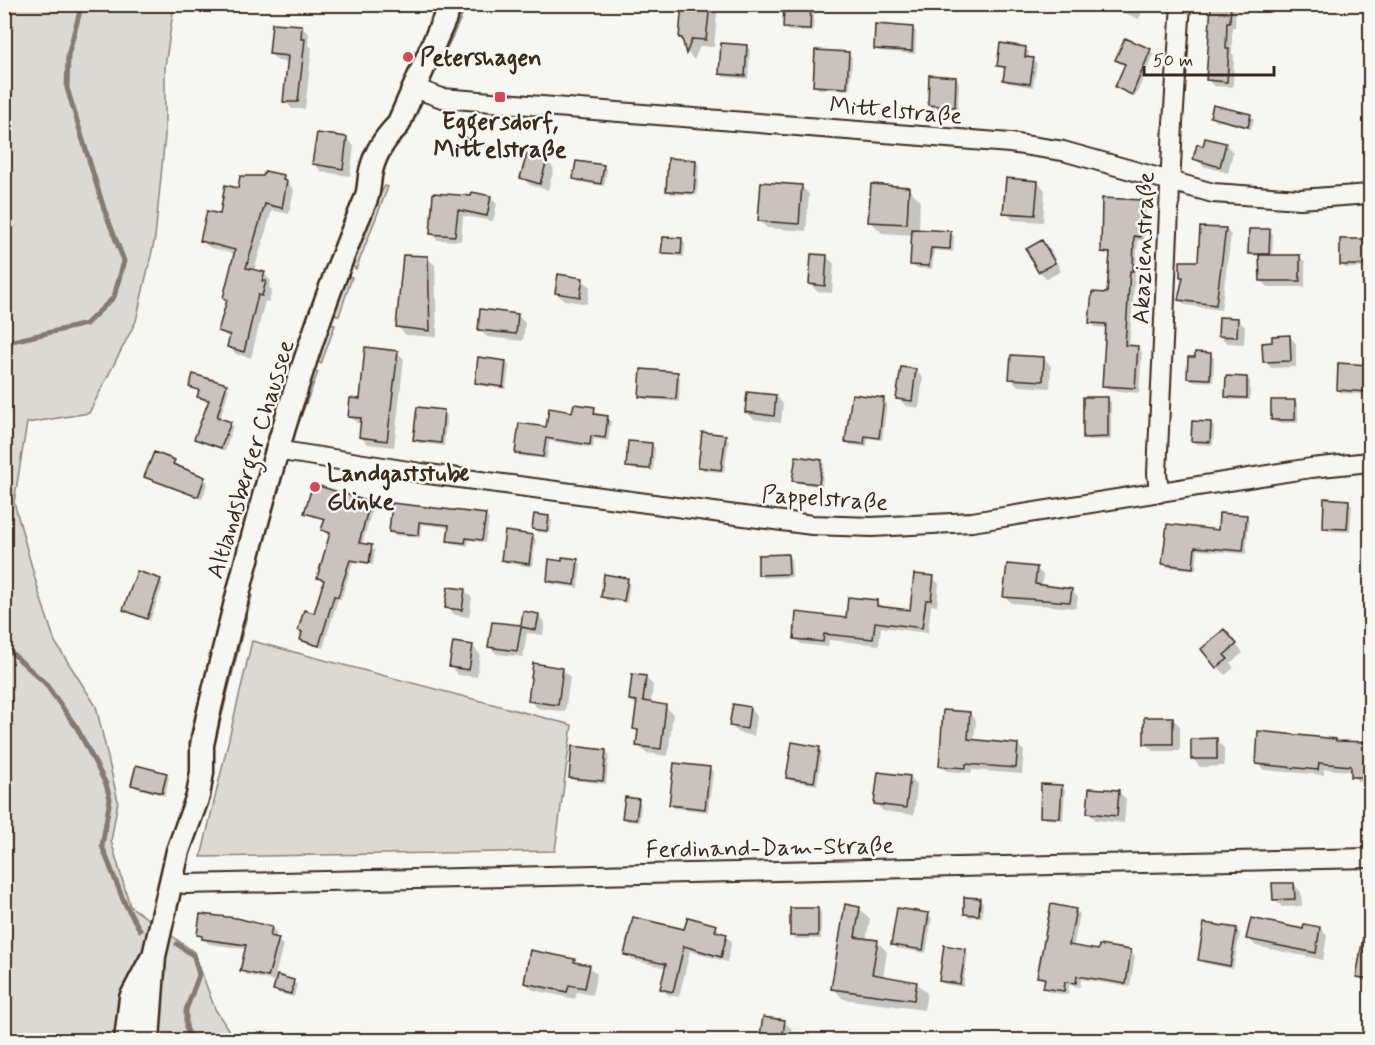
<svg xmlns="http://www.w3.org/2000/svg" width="1375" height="1045" font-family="Mynerve,sans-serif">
	<rect width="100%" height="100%" fill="#f6f6f2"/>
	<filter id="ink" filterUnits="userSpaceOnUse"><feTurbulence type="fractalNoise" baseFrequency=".0167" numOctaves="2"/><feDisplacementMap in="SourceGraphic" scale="12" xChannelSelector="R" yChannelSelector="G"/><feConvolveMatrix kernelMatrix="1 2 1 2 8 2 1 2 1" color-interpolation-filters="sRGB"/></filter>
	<g filter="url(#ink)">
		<path fill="#dad9d3" stroke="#8a8278" stroke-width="1.5" d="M5,5H174L165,67V135L155,238L136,321L89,413L27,423L14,502L39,593L55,642L96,706L118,801L111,841L130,906L194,952L215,1009L235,1040H5Z
			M462,5H467L448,46L437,59Z
			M385,186L388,187L356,269L350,264L372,209Z
			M345,277H352L339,316L333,313Z
			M328,325H335L321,364L316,359Z
			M312,372H318L297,427H294Z
			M252,595L214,747L212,745L246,596Z
			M223,602L225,604L195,735L190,736Z
			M252,641L572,725L555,851L201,857Z"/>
		<path fill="#0003" d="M683,4H718L714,47L700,46L694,60L688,53L681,38Z
			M786,4H815L813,32L788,31L784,27Z
			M1112,4H1146L1139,19L1115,9Z
			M1213,4H1236L1235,27H1232V53L1234,56L1233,87L1214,86L1208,80Z
			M301,27L309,34L308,44L312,48L305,109H292L285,101L289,62L278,61L271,54Z
			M913,28L916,32L915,54L879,51L876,48Z
			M1125,40L1154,54L1135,97L1117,87L1126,65L1117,59Z
			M746,46L750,50L748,79L724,77L720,74Z
			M1025,49L1029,52L1028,59L1037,63L1033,87L1008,83L1005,80L1006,70L998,65Z
			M848,54L852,57L850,90L818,89L815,85Z
			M956,78L959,82L958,109L933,108L929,105Z
			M1362,84H1370V102L1361,98Z
			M1250,115L1254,119L1251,129L1215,120L1211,117Z
			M347,139L354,146L350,176L322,172L314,164Z
			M1225,144L1233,152L1228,173L1203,166L1195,158L1204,148Z
			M528,156L547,161L554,169L548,190L530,185L522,177Z
			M695,161L699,165L697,195L671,194L668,190Z
			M603,166L607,170L604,186L578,182L574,179Z
			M283,177L294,190L289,214L272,210L254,271L264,274L271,281L269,287L272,290L269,302L265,301L251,358L236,354L229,347L231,339L219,331L228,302L224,298L235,254L208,247L201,240L239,190Z
			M1038,182L1045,190L1043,222L1013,220L1005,212Z
			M801,186L809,194L806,231L767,228L759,220Z
			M908,188L920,200L919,231L950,233L954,236L953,252L934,250L932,269L915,268L911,264L913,235L882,233L870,221Z
			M434,195L490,197L497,204L493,221L463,216L461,241L437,240L431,233Z
			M1141,202L1146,206L1144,241L1138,240L1129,347H1137L1142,352L1139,393L1108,390L1104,386L1107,328L1095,327L1091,323L1108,295L1111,256L1102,251Z
			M1226,229L1231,235L1221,310L1185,305L1180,299L1184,278L1182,276L1200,263Z
			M1269,230L1273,234L1272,257L1299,256L1305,262V287H1268L1262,281L1261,256H1253L1249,253Z
			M682,240L685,243L684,257L666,255L663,252Z
			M1042,241L1050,249L1061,271L1047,279L1039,271Z
			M1366,241L1370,244V268H1345L1341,264Z
			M826,256L834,264L832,293L818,292L810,284Z
			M427,258L435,265L437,337L406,335L398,327Z
			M582,279L590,287L587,304L564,300L556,293Z
			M517,315L525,323L523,341L487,337L480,330Z
			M1237,319L1245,327L1244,344L1227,343L1219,335Z
			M1290,337L1296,343V367L1271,368L1265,361L1273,344Z
			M397,352L404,359L394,447L368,444L360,437L362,424L357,423L349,416Z
			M1210,354L1214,358L1213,382L1192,381L1189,378Z
			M1044,358L1051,366L1050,388L1018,386L1011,378Z
			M505,362L509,366L506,389L480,386L476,383Z
			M1370,366V395L1342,393L1339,390Z
			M915,370L923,378L919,408L906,406L898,398Z
			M677,373L680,377L679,402L644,399L641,396Z
			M1247,378L1250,381V400H1230L1227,396Z
			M226,386L229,389L220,419L233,426L225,451L196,439L210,402L202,400L199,396L200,392L191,387Z
			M776,396L783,404L781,423L754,419L746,412Z
			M1107,399L1111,402V440H1088L1084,437Z
			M883,400L887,403L882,440L868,438L867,447L850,445L847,441Z
			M1295,401L1298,405V423H1276L1273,420Z
			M594,408L597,416L611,421L608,441L594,439L593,448L549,441L547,459L520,456L517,452L547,428L574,414Z
			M443,412L447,415L444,446L418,443L415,439Z
			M1211,424L1214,427L1213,445L1196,444L1192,441Z
			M725,436L729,440L724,473L703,470L700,466Z
			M652,444L655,448L653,471L631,469L627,466Z
			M174,461L176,467L208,482L202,499L146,476Z
			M821,461L824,464L822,487L797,483L794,480Z
			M314,486L373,507L362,545L375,550L373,565L353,562L341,599H338L323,648L305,643L299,630L315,615L325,582L319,577L332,535L323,530L326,520L306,512Z
			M1349,501L1352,505L1350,532L1328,531L1324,527Z
			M393,505L485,515L489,519L485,543L469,540L468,546L452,543L448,540L450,528L422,524L420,538L394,535L390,532Z
			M549,517L552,521L550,533L537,532L534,528Z
			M1246,517L1249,520L1246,554L1198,550L1196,570L1167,567L1164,564Z
			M533,536L536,540L532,567L506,563L502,560Z
			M788,556L791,559L792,577L763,578L760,574Z
			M577,560L581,564L578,588L552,584L548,581L563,563Z
			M1036,568L1043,575L1042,586L1071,590L1078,597L1076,608L1012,603L1005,597Z
			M933,578L939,584L937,606L931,605L928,633L881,627L879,645L829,640L828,647L801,644L795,638L848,620L877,602L883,608L911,612Z
			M627,579L630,583L627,603L606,600L603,597Z
			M160,580L163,584L150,621L125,610Z
			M464,590L472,598L469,617L455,615L447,607Z
			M538,615L545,622L543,635L527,633L523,657L497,654L490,647L493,623L522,627Z
			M1232,639L1243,653L1230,663L1234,668L1225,675L1203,649Z
			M472,646L480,654L477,677L458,675L451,667Z
			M562,669L570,677L565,712L537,708L530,700Z
			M645,677L653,685L651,704L665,706L673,714L668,756L646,753L638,745L639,733L635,728L637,706L630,699Z
			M750,708L757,716L754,736L739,733L731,726Z
			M970,714L976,720L974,741L1017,745L1024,751L1022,774L972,770V773L947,771L940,765Z
			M1173,719L1180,726V751H1153L1146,744Z
			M1216,740L1224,748V766L1200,767L1193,759Z
			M1338,743H1370V782H1359L1353,776V771L1324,769V775L1264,770L1258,764Z
			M819,748L822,752L817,785L792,781L788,778Z
			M605,751L609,754L606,784L574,780L570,777Z
			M710,769L713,772L708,812L674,808L671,804Z
			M166,774L169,777L165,796L136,788L133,785Z
			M910,777L917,785L914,815L883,811L876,804Z
			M1062,787L1065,790L1063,820L1045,819L1041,816Z
			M1119,792L1126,799L1124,823L1096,820L1088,813Z
			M638,801L641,804L639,822L627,821L624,817Z
			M1294,884L1301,892L1302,906L1282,907L1274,899Z
			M979,900L983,903L982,917H969L965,913Z
			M859,908L870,919L866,940L877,941L887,952L883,978L916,983L927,993L924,1010L843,999L833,988Z
			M817,909L821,913V939H795L792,936Z
			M1075,910L1080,914L1073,948L1130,952L1135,956L1130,987L1081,979L1080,987L1069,985L1068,995L1049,992L1045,988L1046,982L1039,977Z
			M928,915L932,918L926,953L896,948L893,944Z
			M716,926L721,934L732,941L727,962L690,951L679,997L668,995L662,989L667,968L632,960L626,955L686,931Z
			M272,928L277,933L275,939L283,945L275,976L297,984L294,997L278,993L275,989L276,982L247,975L242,970L247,949L209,944L199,934Z
			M1320,928L1327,936L1323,960L1256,946L1248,938Z
			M1236,930L1240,933L1233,969L1203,963L1200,960Z
			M1370,944V983L1363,981L1358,976Z
			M965,950L968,953L963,987L944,984L940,980Z
			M574,960L578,965L589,967L597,974L592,995L577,992L575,999L533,990L525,983Z
			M784,1022L792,1029L790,1040H761Z
			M256,1033L261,1040H247L246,1038Z"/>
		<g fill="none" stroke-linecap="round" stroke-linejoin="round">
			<path stroke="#857a71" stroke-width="5" d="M4,343L86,324L114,297L124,261L104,209L67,88L68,55L82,4
				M4,646L45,683L77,728L106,784L110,799L102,846L124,902L140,930
				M177,944L194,956L199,975L186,1010V1027L191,1040"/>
		</g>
		<path fill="#c8c3be" stroke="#3b2a1e" stroke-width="1.5" d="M682,4H710L706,40L692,39L686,54L682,38H679Z
			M784,4H811L810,29L783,28Z
			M1211,4H1231L1230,22H1227L1226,49H1229L1227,82L1206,80Z
			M272,23L302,25L301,39H305L298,102H283L288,56L269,54Z
			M875,24L913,27L912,51L874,49Z
			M1125,38L1151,49L1132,95L1115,87L1125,64L1115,60Z
			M721,43L747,45L745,76L719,74Z
			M1000,43L1026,47L1025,57L1034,58L1030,84L1003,80L1005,67L997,66Z
			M815,50L849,52L847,88L813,86Z
			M929,75L956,77L955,107L928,105Z
			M1213,105L1251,114L1248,127L1210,117Z
			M317,133L347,137L343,169L312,164Z
			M1205,138L1226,143L1220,167L1193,159L1197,144L1203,146Z
			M527,154L547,160L540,184L520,178Z
			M668,158L696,160L694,193L666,191Z
			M576,161L604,165L601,184L573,179Z
			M265,171L284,175L283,180L287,181L282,208L265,204L246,268L265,272L262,281H266L262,296L258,295L244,352L227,347L230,335L218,331L227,300L223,298L235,250L200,241L207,211L220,214L225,185L238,188L240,176H263Z
			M1006,178L1038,181L1035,215L1003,213Z
			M761,182L802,185L799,224L758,221Z
			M871,184L909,187L907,224L868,222Z
			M472,192L491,196L487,216L458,210L455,236L430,234L433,193L471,196Z
			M1102,198L1142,200L1140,237L1134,236L1133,271H1130L1125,345L1138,346L1135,388L1102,386L1106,324L1089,323L1092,292L1107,293L1110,253L1101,252Z
			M1200,227L1226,228L1216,305L1178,300L1183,277H1180V261H1198Z
			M912,229L951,231L950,249L931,248L929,266L910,265Z
			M1249,229H1270L1269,254H1248Z
			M663,237L682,238L681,254L661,253Z
			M1340,239H1367V265H1340Z
			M1042,240L1055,263L1038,272L1026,249Z
			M811,254L827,255L825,286L809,284Z
			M403,255L428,256L430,331L396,327Z
			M1259,255H1300V281H1260Z
			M558,274L583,278L580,297L555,293Z
			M480,309L518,314L516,334L478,330Z
			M1219,317L1238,318L1237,337L1218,336Z
			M1290,335L1291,361L1263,362L1262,343L1272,342V336Z
			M365,347L398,351L387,441L359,437L361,418L348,417L350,398L360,399Z
			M1195,352L1211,353L1210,379L1187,378L1188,357H1195Z
			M1011,355L1044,357L1043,381L1009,379Z
			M478,357L506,361L503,387L475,383Z
			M1338,363L1370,365L1369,392L1337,390Z
			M901,367L916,369L912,401L896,399Z
			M641,369L678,372L676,399L639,397Z
			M193,374L227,384L217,417L231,422L221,448L194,439L209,400L197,397L199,390L189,387Z
			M1226,376L1247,377V398L1225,397Z
			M747,392L776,395L774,416L745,412Z
			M852,394L884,398L879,438L865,436L864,444L845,442Z
			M1083,397H1108V437L1083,438Z
			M1271,400H1295V420H1271Z
			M574,404L595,407L594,414L608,416L605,438L591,436L590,445L546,438L543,457L515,453L519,423L546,427L549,408L572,412Z
			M417,407L444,410L441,443L413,440Z
			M1192,421L1211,422L1210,442L1191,441Z
			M702,432L726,435L721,470L698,467Z
			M628,441L652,443L650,469L626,467Z
			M154,452L175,460L173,464L205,477L198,497L144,477Z
			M796,456L822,460L819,484L792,481Z
			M313,484L370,502L359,543L372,545L369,563L350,560L338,597L334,596L319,646L300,640L302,632L298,630L304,610L314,613L324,580L317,578L330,533L321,530L325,519L304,513Z
			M1324,498L1349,500L1347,529L1323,528Z
			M392,503L486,514L482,540L466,538L465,543L447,541L449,525L419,522L418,535L389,532Z
			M1219,513L1247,515L1243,551L1195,547L1193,568L1162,564L1167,524L1218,530Z
			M534,514L549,516L547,531L532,529Z
			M505,531L533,535L529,564L501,560Z
			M788,554L789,574L758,575V555Z
			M562,557L578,559L575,585L547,581L549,559L562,561Z
			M1007,564L1037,567L1035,584L1072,589L1070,602L1003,597Z
			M137,571L161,579L147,619L123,610Z
			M604,574L628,578L624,601L601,597Z
			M914,574L934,576L931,600H926L922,628L875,622L873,639L824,634L823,642L794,639L796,612L846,618L848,597L877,600V606L910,610Z
			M448,587L465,589L462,610L445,608Z
			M523,611L539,614L536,630L521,627L517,651L488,647L492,622L521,625Z
			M1224,629L1237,644L1224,655L1228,659L1216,668L1201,649Z
			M453,642L473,645L469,670L449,667Z
			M533,663L563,668L558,705L528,701Z
			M632,674L646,676L643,701L666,705L661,749L636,746L638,730L633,729L637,701L629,700Z
			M733,704L750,707L747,729L729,726Z
			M943,710L970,712L968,739L1018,744L1016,768L966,764V768L939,766Z
			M1144,717H1173V744H1144Z
			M1258,731L1336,739V741L1371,742V777H1351V766L1319,763L1318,770L1256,764Z
			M1217,738V759H1191V739Z
			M792,742L820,747L814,782L786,778Z
			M572,746L606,750L603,781L569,778Z
			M674,763L710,767L705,809L669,805Z
			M136,765L167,773L162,793L131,785Z
			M878,772L910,776L906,808L874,804Z
			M1041,784L1062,785L1060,818L1040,817Z
			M1089,788L1119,790L1117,816L1087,813Z
			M625,797L639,799L636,820L622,818Z
			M1272,883H1294L1295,899L1273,900Z
			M964,897L980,898L979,915L964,914Z
			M845,904L860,907L855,937L878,940L872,974L917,982L914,1000L831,989Z
			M1051,904L1076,909L1069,945L1098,950L1099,945L1131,950L1126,984L1077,976L1076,983L1065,982L1064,991L1043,988L1045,978L1037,977Z
			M790,908H818V936H790Z
			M897,908L929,913L923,950L891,945Z
			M200,914L237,918L272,927L270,936L279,938L268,977L240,971L246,945L202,939V936L197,935Z
			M633,917L684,929L688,917L717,925L715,931L727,934L721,957L684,946L673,992L660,989L666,964L624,955Z
			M1251,918L1303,929L1304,924L1320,927L1316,953L1246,939Z
			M1204,923L1237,928L1230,966L1198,960Z
			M1363,938H1371V979L1356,977Z
			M944,945L966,949L960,984L939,981Z
			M530,950L575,959L574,962L590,965L585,988L569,985L567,992L524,983Z
			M277,975L294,980L291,994L273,990Z
			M763,1017L785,1020L782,1041H759Z"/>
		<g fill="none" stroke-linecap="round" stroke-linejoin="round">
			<g stroke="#3b2a1e" stroke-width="22">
				<path id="minor" d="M414,88L442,98L1010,143L1063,151L1213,193L1300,199L1370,194
					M276,450L421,473L812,525L872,527L972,522L1311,468L1370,462
					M1159,493L1157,473L1173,123L1181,4
					M171,881L185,884L1370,858"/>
			</g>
			<g stroke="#3b2a1e" stroke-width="27">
				<path id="major" d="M126,1040L131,998L151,960
					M148,1040L154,956L178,851L198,796L202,772V745L208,716C250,540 295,365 366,199C369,191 369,184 370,176C373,157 384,139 398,125L451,4"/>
			</g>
			<use href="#minor" stroke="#f6f6f2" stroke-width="18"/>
			<use href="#major" stroke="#f6f6f2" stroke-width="22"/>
		</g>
	</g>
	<g fill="#d1495b" stroke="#f6f6f2" stroke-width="2">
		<circle cx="408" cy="57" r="6"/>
		<rect x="494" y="91" width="12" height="12" rx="3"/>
		<circle cx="315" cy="487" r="6"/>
	</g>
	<g text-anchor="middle" stroke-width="5" stroke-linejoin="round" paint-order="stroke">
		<g font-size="24" font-weight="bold" fill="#3b2a1e" stroke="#f6f6f2" text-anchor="start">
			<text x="420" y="65">Petershagen</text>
			<text x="500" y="129" text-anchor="middle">Eggersdorf,<tspan x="500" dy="28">Mittelstraße</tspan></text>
			<text x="327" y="481">Landgaststube<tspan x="327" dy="28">Glinke</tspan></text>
		</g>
		<g font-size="24" fill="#3b2a1e" stroke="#f6f6f2">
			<text transform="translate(896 110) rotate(5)" y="8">Mittelstraße</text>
			<text transform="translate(1143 248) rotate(-88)" y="8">Akazienstraße</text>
			<text transform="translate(250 459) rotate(-73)" y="8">Altlandsberger Chaussee</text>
			<text transform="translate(825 498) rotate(4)" y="8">Pappelstraße</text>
			<text transform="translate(770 847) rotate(-1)" y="8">Ferdinand-Dam-Straße</text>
		</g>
	</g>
	<rect width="1375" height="1045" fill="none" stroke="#f6f6f2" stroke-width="24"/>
	<rect x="12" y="12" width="1351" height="1021" fill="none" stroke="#3b2a1e" stroke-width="2" filter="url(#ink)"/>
	<path d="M1144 66v9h130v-9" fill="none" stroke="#3b2a1e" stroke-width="3"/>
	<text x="1153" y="66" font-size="18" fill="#3b2a1e" stroke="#f6f6f2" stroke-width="4.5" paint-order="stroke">50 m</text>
</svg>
